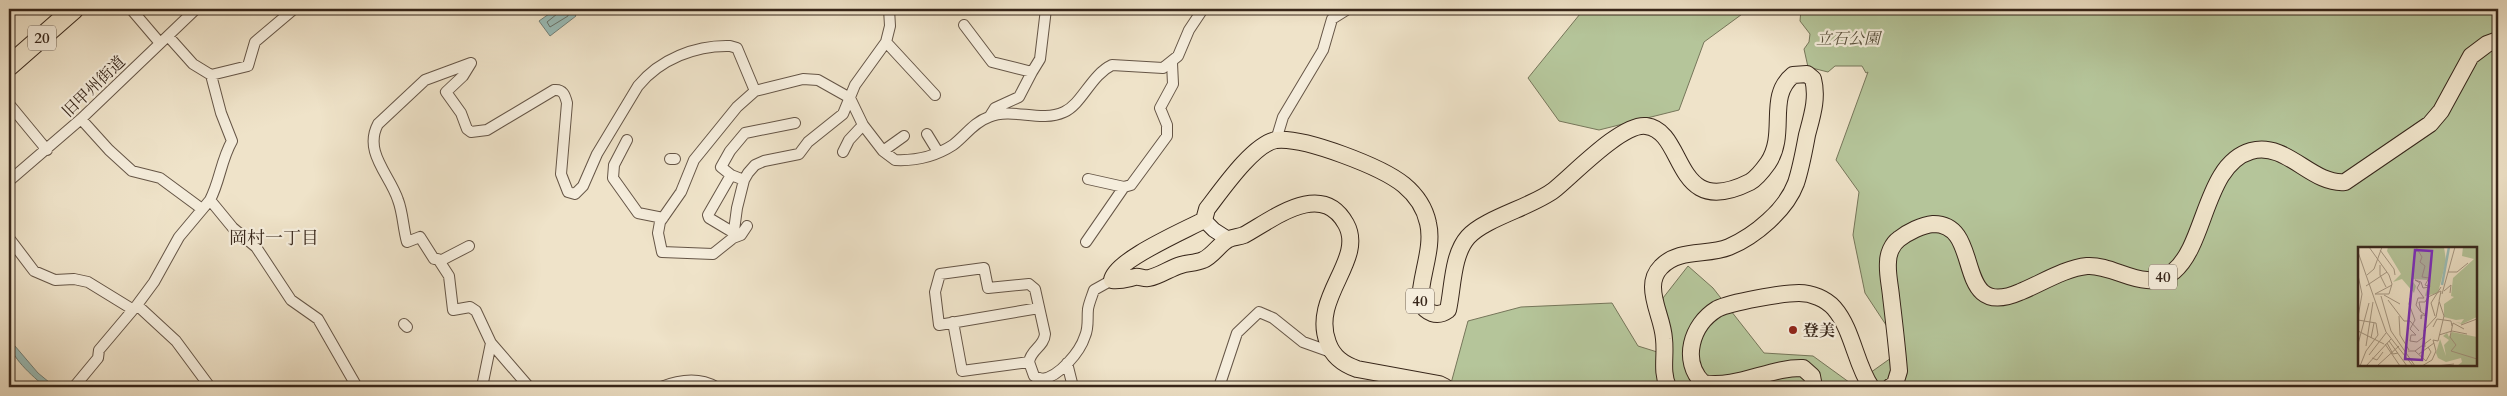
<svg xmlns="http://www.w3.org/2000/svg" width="2507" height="396" font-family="Cardo,'Noto Serif JP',serif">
	<rect width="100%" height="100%" fill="#efe3c9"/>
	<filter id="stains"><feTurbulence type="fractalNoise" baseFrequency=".004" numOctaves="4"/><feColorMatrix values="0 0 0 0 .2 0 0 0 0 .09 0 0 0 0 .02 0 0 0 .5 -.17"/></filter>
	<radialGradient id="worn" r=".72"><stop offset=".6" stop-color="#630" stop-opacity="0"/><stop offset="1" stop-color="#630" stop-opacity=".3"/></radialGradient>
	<path fill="#b5c59a" stroke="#76765a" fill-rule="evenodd" d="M1589,9H1749L1704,42L1679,110L1599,130L1559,121L1528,78L1580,14Z
		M1801,9H2498V387H1450L1468,321L1521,307L1612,303L1638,346L1670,356L1663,298L1688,266L1713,288L1764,353L1813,356L1853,385L1891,358L1890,331L1865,293L1853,235L1859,192L1836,160L1868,72L1866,73L1862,66H1835L1828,72L1808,67L1804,49L1809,42L1810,34L1800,21ZM2360,248H2476V365H2360Z"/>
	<path fill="#9abeba" stroke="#72817a" d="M556,9H571L576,16L550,36L539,21Z
		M9,339L38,373L55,387H45C33,376 9,357 9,339Z"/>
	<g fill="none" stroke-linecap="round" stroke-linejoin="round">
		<path stroke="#68726a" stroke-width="1" d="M558,9L557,14L547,22L550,27L568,16V9"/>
		<g stroke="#655546" stroke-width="12">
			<path id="street" d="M131,9L160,43
				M889,9L890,26L886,42L855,85L843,114L808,142L799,154L764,161L755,165L748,173L744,180L737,208L733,238L713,254L662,252L658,233L660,222L681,192L694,160L737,107L755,91L803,79L818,80L850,98L863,125L883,151L895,160C915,161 936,156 953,145C965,136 974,122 989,117C1013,107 1040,123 1064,112C1082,104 1091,75 1112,65L1163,68L1178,56L1189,30L1203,9
				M964,25L992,62L1032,72L1019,97L995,108L990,116
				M168,36L193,64L211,75L221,113L232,141C221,160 220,181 210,200L233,228L256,247L291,300L318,319L357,387
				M886,42L935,95
				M471,63L463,76L446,92L461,113L467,129L471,132L487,130L554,90C563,89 565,95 567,103L561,174L568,192L575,194L583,186L597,154L638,86C660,59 696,45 730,46L737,48L755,91
				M471,63L425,80L378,124C363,152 390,175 398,200C403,213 403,228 407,242L420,237L434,259H438L449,276L453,310L470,307L476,311L491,343L529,387
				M1032,72L1040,59L1046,9
				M211,75L248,66L255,42L294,9
				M9,104L47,150
				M81,119L109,150L132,171L160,178L202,209
				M927,134L938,152
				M627,140L614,165L613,178L638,213L663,218
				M1276,140L1283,117L1323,50L1332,19L1348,9
				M883,151L904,136
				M843,152L849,140L863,125
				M670,159H675
				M731,175L708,215L709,218L734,233
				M1088,179L1124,187
				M744,180L731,175L721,167L730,151L745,133L795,123
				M9,181L81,119L196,9
				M9,238L34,271L55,280L74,279L88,282L132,309
				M733,238L741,235L747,226
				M1086,242L1124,187L1131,185L1167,136V125L1160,108L1173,84L1172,63
				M440,261L469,246
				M137,305L176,341L210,387
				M1039,308L939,325L935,292L940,274L984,268L988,288L1029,284L1035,289L1045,334C1044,347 1031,349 1029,362L1034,376L1042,379C1059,377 1080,352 1085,336C1089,327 1087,319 1088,309C1089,303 1092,296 1094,290L1112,280
				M953,322L962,371L1029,362
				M404,324L407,327
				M1067,363L1073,387
				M74,387L98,358L99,350L137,305L154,282L179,237L210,200
				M482,387L491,343
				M661,387C679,380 699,377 716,387
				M1219,387L1237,333L1259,312L1273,318L1303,342L1331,352"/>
		</g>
		<g stroke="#37261a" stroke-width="16">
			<path id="secondary" d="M1204,220L1214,230L1228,239"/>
		</g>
		<g stroke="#37261a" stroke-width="18">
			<path id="primary" d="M1445,387L1439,384L1357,369C1343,364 1333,357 1328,343C1310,297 1366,260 1346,224C1321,179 1272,220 1244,235C1239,237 1234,237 1229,239C1220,243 1213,256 1203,260C1196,263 1188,263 1181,265C1170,268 1160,276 1149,278C1144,279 1139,276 1135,277C1126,279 1121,281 1112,280C1115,260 1186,230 1204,220L1207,209C1221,191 1253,144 1276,140C1305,137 1382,167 1404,185C1416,195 1425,209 1428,223C1434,248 1420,276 1420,302C1426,313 1437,318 1448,310C1453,288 1452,255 1468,237C1485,218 1532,207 1554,190C1574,174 1622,123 1646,126C1687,131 1672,221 1750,182C1757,178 1763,170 1768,163C1788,133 1766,97 1793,75L1807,74L1813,79C1818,98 1812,116 1807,135C1804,151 1801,168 1796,183C1786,210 1755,236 1729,247C1707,256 1679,248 1661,267C1656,272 1653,280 1653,287C1653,305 1663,321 1664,339C1666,356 1661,371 1668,387
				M1814,387L1812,376L1803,368C1770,367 1737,389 1703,383C1681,361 1691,325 1717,309C1731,302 1783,293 1799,293C1812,293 1826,299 1834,308C1853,330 1855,363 1871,387
				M1890,387L1895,384L1899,371C1897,346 1894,321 1891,296C1890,285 1887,273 1888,262C1888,254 1892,244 1899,239C1908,232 1922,225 1933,224C1985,223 1951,322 2020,292C2040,284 2065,268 2087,266C2116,264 2145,295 2174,271C2206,244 2205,164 2251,151C2287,141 2311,185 2345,182L2430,124L2441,111L2471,56L2487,44L2498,40"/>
		</g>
		<g stroke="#37261a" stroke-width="21">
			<path id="highway" d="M9,66L74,9"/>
		</g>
		<use href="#street" stroke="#f5eddc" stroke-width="10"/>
		<use href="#secondary" stroke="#f5eddc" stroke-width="14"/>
		<use href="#primary" stroke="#efe3c9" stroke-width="16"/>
		<use href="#highway" stroke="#efe3c9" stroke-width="19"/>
	</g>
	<circle fill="#8f2418" stroke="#f5eddc" stroke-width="2" cx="1793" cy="330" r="5"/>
	<g text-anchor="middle" stroke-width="4.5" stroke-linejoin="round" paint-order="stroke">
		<g fill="#f5eddc" stroke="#706254" stroke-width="1">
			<rect x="28" y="25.5" width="28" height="25" rx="4"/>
			<rect x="2149" y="264.5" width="28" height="25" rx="4"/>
			<rect x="1406" y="288.5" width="28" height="25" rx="4"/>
		</g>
		<g font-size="15" font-weight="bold" fill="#37261a">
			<text x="42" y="43">20</text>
			<text x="2163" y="282">40</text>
			<text x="1420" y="306">40</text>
		</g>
		<g font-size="16" font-style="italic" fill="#564e3a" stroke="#f5eddc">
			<text x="1848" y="44">立石公園</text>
		</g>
		<g font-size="16" fill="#37261a" stroke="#f5eddc">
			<text transform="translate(93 86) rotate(-44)" y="6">旧甲州街道</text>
		</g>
		<g font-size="16" font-weight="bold" fill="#37261a" stroke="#f5eddc" text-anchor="start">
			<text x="1803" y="336">登美</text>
		</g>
		<g font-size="18" fill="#37261a" stroke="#f5eddc">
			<text x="274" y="244">岡村一丁目</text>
		</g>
	</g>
	<g transform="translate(2358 247)">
		<rect width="119" height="119" fill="#efe3c9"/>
		<path d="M30,0H86L88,14L80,46L67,49L71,33L53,32L58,39L56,46L44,32L35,35L43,27L29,4ZM105,0H119V70L104,77L97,75L103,76L106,72L98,73L86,70V57L96,50L93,49L95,31L116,12L104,9ZM94,85L119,90V119H99L104,115L103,111L88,115L80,111L78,106L82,92L88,109L86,98L91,93L85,89L89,86L91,90Z" fill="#b5c59a"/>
		<path fill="none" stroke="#9abeba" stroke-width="2.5" d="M84,38L91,0"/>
		<path fill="none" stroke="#a59783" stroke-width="1" d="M11,0L31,28L34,37L31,47H17M58,0L64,10L62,15L67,19L64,30L71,31L67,38L70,39L71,34L72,40L65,41L63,35L57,33L62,36L59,41L66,51H60L58,58L63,65L61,55H67L70,50L83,44L81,54L86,69L80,94L75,93L78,104L74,113L64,119M22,3L36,22L37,28M0,5L28,85L55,119M22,18V28L28,40M90,25H99L110,16M0,28L4,47L0,70M9,28L16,22L24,0M8,39L29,25M86,44L93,38L92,46M17,47L34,38M84,47L97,0M26,48L42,57M23,49L33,84L57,119M52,51L51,57L57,73L52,82L58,88H53L52,94L59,95L67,89M30,53L46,74H52L61,84M63,65L68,68L67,69L66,68H63V72L64,68M41,69L42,88L51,103M77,69L73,56L83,40M0,73L18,76L20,88M103,78L119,72M75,80L79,72L93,74L94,79M106,82L95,76L92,90L98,98L93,104L119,112M0,84L26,97M81,88L94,84L109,87M13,91L16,76M31,94L49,119M29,96L35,107L40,106M0,97L11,56M27,97L42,119M8,99L15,55M67,100L66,83L78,70L81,55M50,104H57L73,92M57,104L68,114L73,105L70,100M61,107L76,96M11,108L28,86M14,111L19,113L25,105M2,119L8,104L20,88M8,119L33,92M19,119L41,99M79,119L96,117"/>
		<path fill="#7b2cbf" fill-opacity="0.15" stroke="#7b2cbf" stroke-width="2.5" d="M57,3L74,4L64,113L47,112Z"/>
		<rect width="119" height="119" fill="none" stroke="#37261a" stroke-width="2.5"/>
	</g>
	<rect width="2507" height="396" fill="none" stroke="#efe3c9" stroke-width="30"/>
	<rect x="10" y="10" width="2487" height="376" fill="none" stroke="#37261a" stroke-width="2.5"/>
	<rect x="15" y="15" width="2477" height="366" fill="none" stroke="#37261a"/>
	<rect width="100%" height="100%" filter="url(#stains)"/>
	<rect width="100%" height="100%" fill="url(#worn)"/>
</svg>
